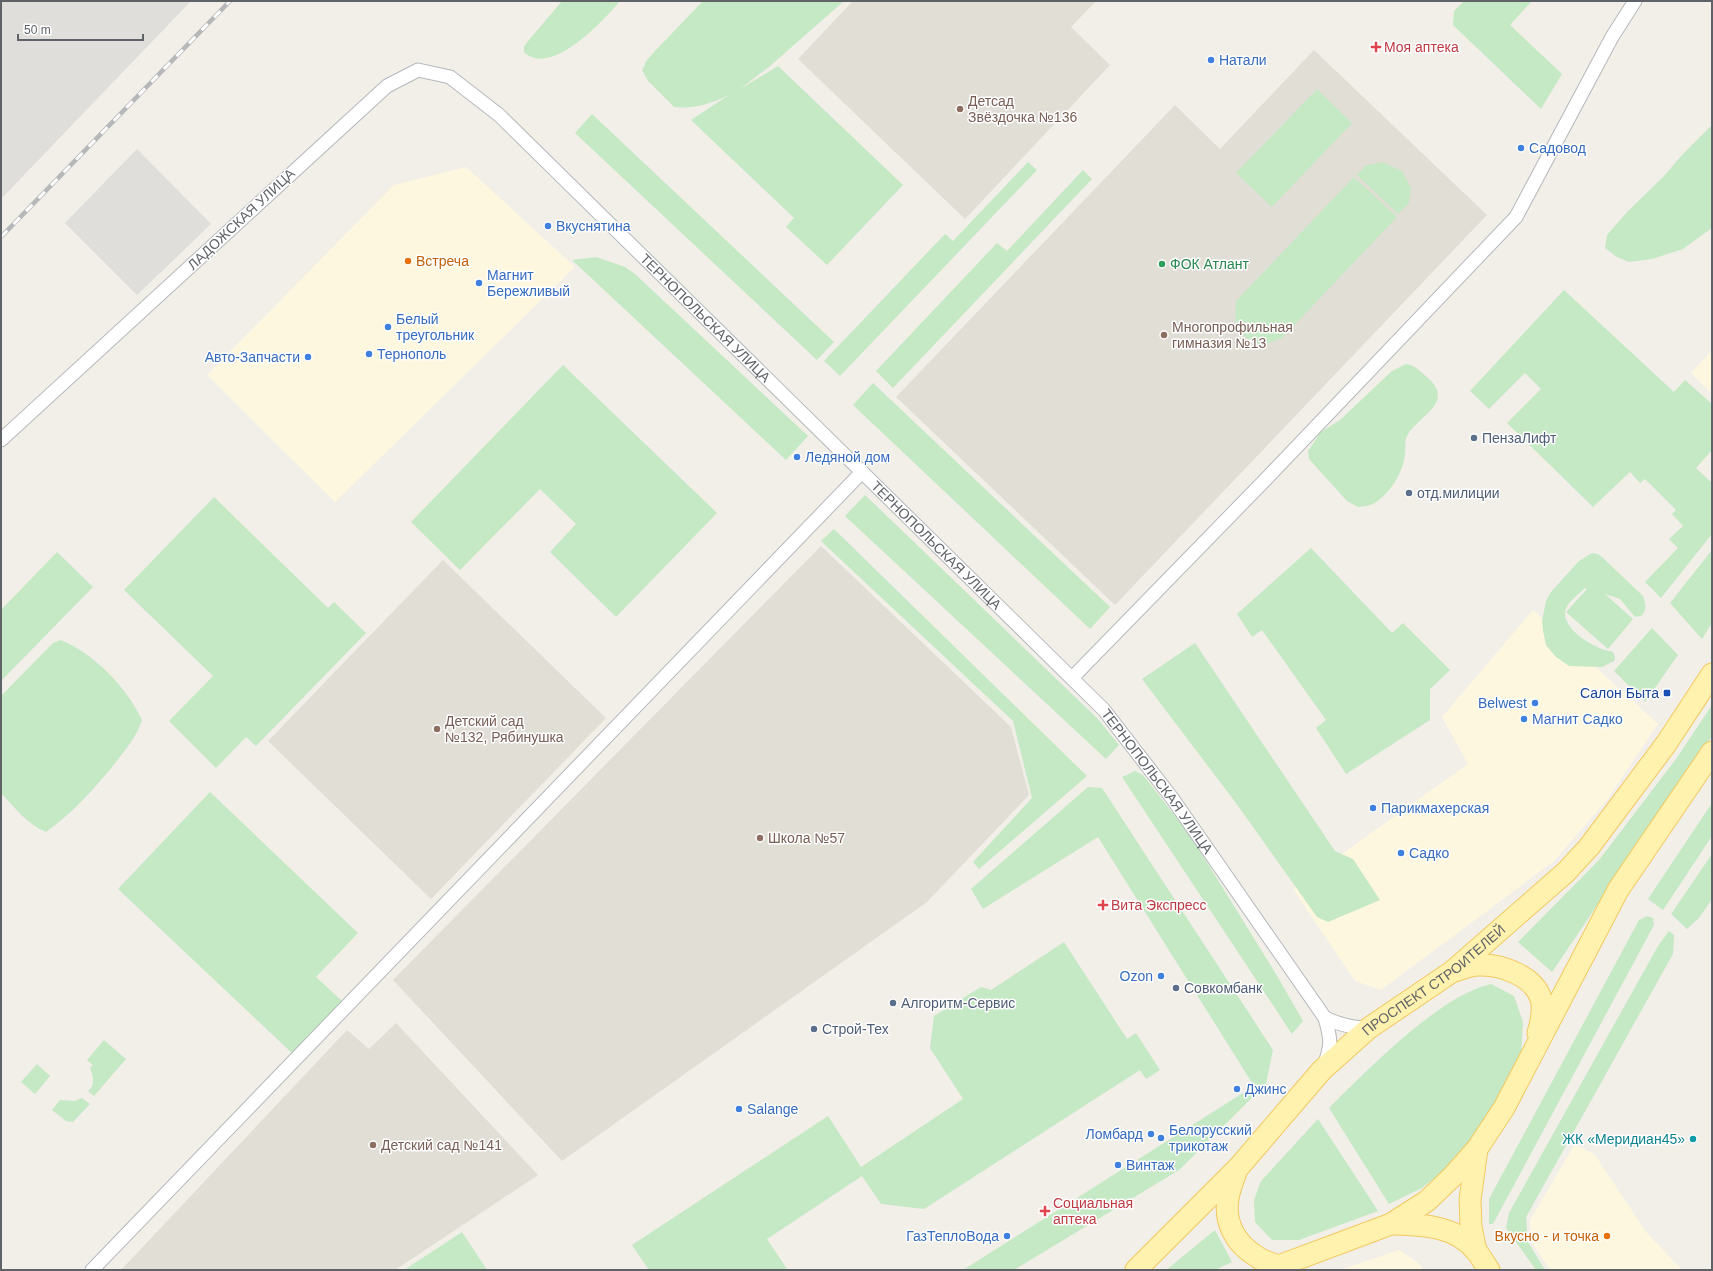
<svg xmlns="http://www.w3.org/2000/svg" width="1713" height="1271" font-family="Helvetica,sans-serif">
	<rect width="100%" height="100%" fill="#f1efe8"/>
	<path fill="#fef7e0" d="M466,167L575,267L335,502L207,375L394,185Z
		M1712,350V394L1691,373Z
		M1533,610L1658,724L1606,801L1554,861L1381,990L1355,981L1293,889L1468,764L1442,717Z
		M1575,1144L1595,1155L1646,1232L1682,1270H1550L1531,1241L1530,1220Z
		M1399,1250L1417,1262L1424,1270H1340Z"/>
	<path fill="#e0deda" d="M1,1H191L1,199Z
		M137,149L211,224L137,295L65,223Z"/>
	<path fill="#e1ded6" d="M853,1H1096L1071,27L1110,65L965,219L798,59Z
		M1314,50L1487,215L1115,605L896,397L1175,105L1220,149Z
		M821,546L1011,727L1029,795L927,902L562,1161L393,980Z
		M443,560L606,718L431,899L268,741Z
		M396,1023L538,1175L395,1270H121L347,1030L369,1049Z"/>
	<path fill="#c5e8c5" d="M562,1H620C603,21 551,78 524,52V46Z
		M703,1H844L770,66L740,89L778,66L903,185L827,265L786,227L794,218L691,120L729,95C710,104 695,109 674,107L648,81L642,70L647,60L654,52Z
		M1464,1H1532L1510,25L1562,74L1541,109L1453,25L1454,11Z
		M1317,89L1352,123L1272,207L1236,173Z
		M592,114L834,342L817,360L575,133Z
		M1712,125V228L1683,249L1652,259L1629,262L1617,257L1605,248L1607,235L1628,211L1663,177L1682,155Z
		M1028,162L1037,170L840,376L824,361L945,234L953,241Z
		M1382,162L1402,171L1411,188L1409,203L1398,214L1357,175L1365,166Z
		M1083,170L1092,179L893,388L876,371L997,243L1007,251Z
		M1354,177L1397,217L1282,338L1259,346C1235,331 1234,329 1236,301Z
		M596,257L625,267L635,274L808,436L786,460L572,260Z
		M1564,290L1674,392L1685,380L1712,404V450L1696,468L1712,483V534L1661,598L1645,582L1678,548L1669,539L1683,526L1672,514L1676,510L1645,479L1640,483L1630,472L1593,507L1507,423L1541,389L1525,373L1489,409L1470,391Z
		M1406,364C1415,365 1421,372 1428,378C1455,402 1420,415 1408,434C1404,440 1406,447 1405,454C1403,473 1390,494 1373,504C1369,506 1363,506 1358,507L1347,501L1309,459L1308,451L1321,432L1340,420L1392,371Z
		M563,365L717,513L616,617L550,552L576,524L540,489L460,570L411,522Z
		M873,383L1110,607L1090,629L853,405Z
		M865,495L1098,719L1119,745L1106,759L845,516Z
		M214,497L328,608L334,602L366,633L256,746L246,737L216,768L169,721L213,676L124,590Z
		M834,529L1087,776L979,869L973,862L1032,798L1013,721L821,541Z
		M1311,548L1392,633L1403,623L1450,670L1430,689V720L1346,774L1316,728L1326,720L1262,630L1252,637L1237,614Z
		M1712,550V623L1702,639L1670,603Z
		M57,552L93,587L1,681V610Z
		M1592,553L1598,554L1603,558L1643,596C1646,604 1647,610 1641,616L1635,617L1620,599L1605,594L1633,619L1608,649L1566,612L1587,589L1585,588C1579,594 1566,603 1565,612C1563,631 1597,650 1613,652L1615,657L1614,661L1602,667L1569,666L1556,657L1546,645L1543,631L1542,621L1546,601L1551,592L1579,561Z
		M1652,628L1678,655L1645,702L1614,671Z
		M61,640C95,655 126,686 142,720C136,738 127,747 116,762C95,788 74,812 46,832C27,824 15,808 1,793V696L53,643Z
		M1195,643L1335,851L1353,859L1380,900L1328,922L1317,917L1236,803L1142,679Z
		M1712,705V736L1552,972L1518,942L1599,860L1676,759Z
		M1135,771L1143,775L1190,835L1276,974L1303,1021L1292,1034L1122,777Z
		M1088,787L1102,788L1273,1050L1266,1084L1179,1170L1014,1270H963L1254,1086L1098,837L983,909L971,889Z
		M210,792L358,933L316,977L343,1002L293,1054L118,889Z
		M1712,803V836L1663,910L1648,899Z
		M1712,854V899L1699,918L1687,929L1671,914Z
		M1647,916L1653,918L1654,925L1493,1224H1489V1199L1639,920Z
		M1669,931L1674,935L1673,954L1526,1217L1528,1242L1545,1270H1536L1506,1228L1509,1213L1658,946Z
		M1064,942L1127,1039L1136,1033L1160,1070L1146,1079L1140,1070L924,1209L881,1204L862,1176L767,1239L787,1269L785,1270H649L632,1245L828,1116L861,1167L963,1099L930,1048L934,1016L981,987L991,990Z
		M1491,984L1514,996L1523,1022L1521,1056L1476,1137L1452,1164L1422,1188L1389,1204L1329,1108C1361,1076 1393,1044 1429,1017C1448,1003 1467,990 1491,984Z
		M104,1040L126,1059L94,1096L88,1091C96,1085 93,1076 90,1068L93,1065L87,1060Z
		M37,1064L50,1076L35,1094L21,1082Z
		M82,1098L90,1104L73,1122L66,1121L52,1110L60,1100L75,1101Z
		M1318,1119L1378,1211L1299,1240H1272L1255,1222L1254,1200L1261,1181Z
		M1215,1230L1232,1262L1215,1270H1166Z
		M462,1232L487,1270H404Z"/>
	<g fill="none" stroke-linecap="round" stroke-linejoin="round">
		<g stroke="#b5b8bc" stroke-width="15">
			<g id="street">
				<path id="s1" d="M1,440L387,86L418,70L450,77L499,115L1104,710L1172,798L1325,1018C1331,1039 1332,1045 1324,1065"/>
				<path d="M1072,678L1266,479L1516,217L1612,37L1635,1"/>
				<path d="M1325,1018C1340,1025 1352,1028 1369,1028"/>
				<path d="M92,1270L862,472"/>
			</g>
		</g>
		<g stroke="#f2c960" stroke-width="23">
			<g id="primary">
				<path d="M1455,971C1463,968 1471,965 1479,965C1501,964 1534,976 1541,999C1544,1010 1541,1023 1538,1033"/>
				<path d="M1236,1172C1233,1181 1229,1190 1228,1199C1224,1223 1236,1244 1256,1256C1262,1261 1271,1263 1278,1266"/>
				<path d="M1391,1224C1422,1225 1456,1225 1477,1252C1481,1257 1485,1264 1489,1270"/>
				<path d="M1476,1251L1471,1227L1470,1200L1477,1149"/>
				<path id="s2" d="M1136,1270L1238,1168L1322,1070L1369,1028L1453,971L1566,872L1589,847L1666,744L1712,674"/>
				<path d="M1268,1270L1391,1224L1427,1201L1453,1176L1477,1149L1504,1108L1618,890L1712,752"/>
			</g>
		</g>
		<use href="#street" stroke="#fff" stroke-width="13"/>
		<use href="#primary" stroke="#fff2af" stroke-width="21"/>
		<g stroke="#b6b7b8" stroke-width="4.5">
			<path id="rail" d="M1,237L230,1"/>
		</g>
		<use href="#rail" stroke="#fff" stroke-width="3" stroke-dasharray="9" stroke-linecap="butt"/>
	</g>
	<g fill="#e0444e" stroke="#fff" stroke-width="1.5">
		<path d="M1374 41h4v4h4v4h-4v4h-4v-4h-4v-4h4z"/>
		<path d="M1101 899h4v4h4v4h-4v4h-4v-4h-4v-4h4z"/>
		<path d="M1043 1205h4v4h4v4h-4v4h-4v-4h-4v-4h4z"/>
	</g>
	<g fill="#3f7fe0" stroke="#fff" stroke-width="1.5">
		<circle cx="1211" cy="60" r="4"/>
		<circle cx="1521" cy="148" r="4"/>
		<circle cx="548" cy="226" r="4"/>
		<circle cx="479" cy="283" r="4"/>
		<circle cx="388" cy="327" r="4"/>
		<circle cx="369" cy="354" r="4"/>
		<circle cx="308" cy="357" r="4"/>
		<circle cx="797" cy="457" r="4"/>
		<circle cx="1535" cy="703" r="4"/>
		<circle cx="1524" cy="719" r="4"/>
		<circle cx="1373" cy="808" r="4"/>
		<circle cx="1401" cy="853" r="4"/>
		<circle cx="1161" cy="976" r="4"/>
		<circle cx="1237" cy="1089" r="4"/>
		<circle cx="739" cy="1109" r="4"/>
		<circle cx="1151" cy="1134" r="4"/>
		<circle cx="1161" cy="1138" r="4"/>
		<circle cx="1118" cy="1165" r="4"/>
		<circle cx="1007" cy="1236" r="4"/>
	</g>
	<g fill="#8d6e63" stroke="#fff" stroke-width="1.5">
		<circle cx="960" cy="109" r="4"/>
		<circle cx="1164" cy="335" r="4"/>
		<circle cx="437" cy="729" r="4"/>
		<circle cx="760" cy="838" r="4"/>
		<circle cx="373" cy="1145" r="4"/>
	</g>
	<g fill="#e8710a" stroke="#fff" stroke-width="1.5">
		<circle cx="408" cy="261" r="4"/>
		<circle cx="1607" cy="1236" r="4"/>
	</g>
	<circle fill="#2e9e5b" stroke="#fff" stroke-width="1.5" cx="1162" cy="264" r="4"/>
	<g fill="#5c6f8a" stroke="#fff" stroke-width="1.5">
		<circle cx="1474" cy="438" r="4"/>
		<circle cx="1409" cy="493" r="4"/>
		<circle cx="1176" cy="988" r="4"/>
		<circle cx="893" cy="1003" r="4"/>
		<circle cx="814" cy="1029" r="4"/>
	</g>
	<rect fill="#1a4fb4" stroke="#fff" stroke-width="1.5" x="1663" y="689" width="8" height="8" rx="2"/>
	<circle fill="#0f9aa8" stroke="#fff" stroke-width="1.5" cx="1693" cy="1139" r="4"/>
	<g text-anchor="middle" stroke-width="3" stroke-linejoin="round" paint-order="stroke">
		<g font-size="14" fill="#be3a42" stroke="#fff" text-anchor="start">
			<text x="1384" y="52">Моя аптека</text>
			<text x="1111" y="910">Вита Экспресс</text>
			<text x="1053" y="1208">Социальная<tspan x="1053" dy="16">аптека</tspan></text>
		</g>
		<g font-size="14" fill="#366cbe" stroke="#fff" text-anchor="start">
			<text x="1219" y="65">Натали</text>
			<text x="1529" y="153">Садовод</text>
			<text x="556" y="231">Вкуснятина</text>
			<text x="487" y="280">Магнит<tspan x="487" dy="16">Бережливый</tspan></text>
			<text x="396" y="324">Белый<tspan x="396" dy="16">треугольник</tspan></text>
			<text x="377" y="359">Тернополь</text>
			<text x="300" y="362" text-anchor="end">Авто-Запчасти</text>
			<text x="805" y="462">Ледяной дом</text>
			<text x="1527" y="708" text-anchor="end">Belwest</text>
			<text x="1532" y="724">Магнит Садко</text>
			<text x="1381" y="813">Парикмахерская</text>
			<text x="1409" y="858">Садко</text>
			<text x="1153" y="981" text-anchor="end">Ozon</text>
			<text x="1245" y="1094">Джинс</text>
			<text x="747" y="1114">Salange</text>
			<text x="1169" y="1135">Белорусский<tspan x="1169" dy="16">трикотаж</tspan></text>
			<text x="1143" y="1139" text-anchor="end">Ломбард</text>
			<text x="1126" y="1170">Винтаж</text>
			<text x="999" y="1241" text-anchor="end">ГазТеплоВода</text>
		</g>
		<g font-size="14" fill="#785e54" stroke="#fff" text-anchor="start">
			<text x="968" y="106">Детсад<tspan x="968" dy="16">Звёздочка №136</tspan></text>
			<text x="1172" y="332">Многопрофильная<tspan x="1172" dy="16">гимназия №13</tspan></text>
			<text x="445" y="726">Детский сад<tspan x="445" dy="16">№132, Рябинушка</tspan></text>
			<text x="768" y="843">Школа №57</text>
			<text x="381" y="1150">Детский сад №141</text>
		</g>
		<g font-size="14" fill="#5f6368" stroke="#fff">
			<text transform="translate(241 219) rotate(-43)" y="5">ЛАДОЖСКАЯ УЛИЦА</text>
			<text dy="5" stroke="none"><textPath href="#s1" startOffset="943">ТЕРНОПОЛЬСКАЯ УЛИЦА</textPath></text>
			<text dy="5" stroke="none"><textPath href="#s1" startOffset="1267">ТЕРНОПОЛЬСКАЯ УЛИЦА</textPath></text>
			<text dy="5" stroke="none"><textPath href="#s1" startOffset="1591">ТЕРНОПОЛЬСКАЯ УЛИЦА</textPath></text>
			<text dy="5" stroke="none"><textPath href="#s2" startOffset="417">ПРОСПЕКТ СТРОИТЕЛЕЙ</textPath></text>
		</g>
		<g font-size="14" fill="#c56008" stroke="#fff" text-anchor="start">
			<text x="416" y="266">Встреча</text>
			<text x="1599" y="1241" text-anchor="end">Вкусно - и точка</text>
		</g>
		<g font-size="14" fill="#27864d" stroke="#fff" text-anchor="start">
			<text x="1170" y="269">ФОК Атлант</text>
		</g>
		<g font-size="14" fill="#4e5e75" stroke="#fff" text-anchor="start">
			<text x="1482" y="443">ПензаЛифт</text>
			<text x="1417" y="498">отд.милиции</text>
			<text x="1184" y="993">Совкомбанк</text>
			<text x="901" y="1008">Алгоритм-Сервис</text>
			<text x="822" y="1034">Строй-Тех</text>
		</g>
		<g font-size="14" fill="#164399" stroke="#fff" text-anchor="end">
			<text x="1659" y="698">Салон Быта</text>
		</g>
		<g font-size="14" fill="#0d838f" stroke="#fff" text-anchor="end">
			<text x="1685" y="1144">ЖК «Меридиан45»</text>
		</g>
	</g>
	<rect width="1713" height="1271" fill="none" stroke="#5f6368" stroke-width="4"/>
	<path d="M18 34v6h125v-6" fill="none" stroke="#5f6368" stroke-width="2"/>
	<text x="24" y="34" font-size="12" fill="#5f6368" stroke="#ffffff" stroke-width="3" paint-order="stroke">50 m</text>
</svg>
